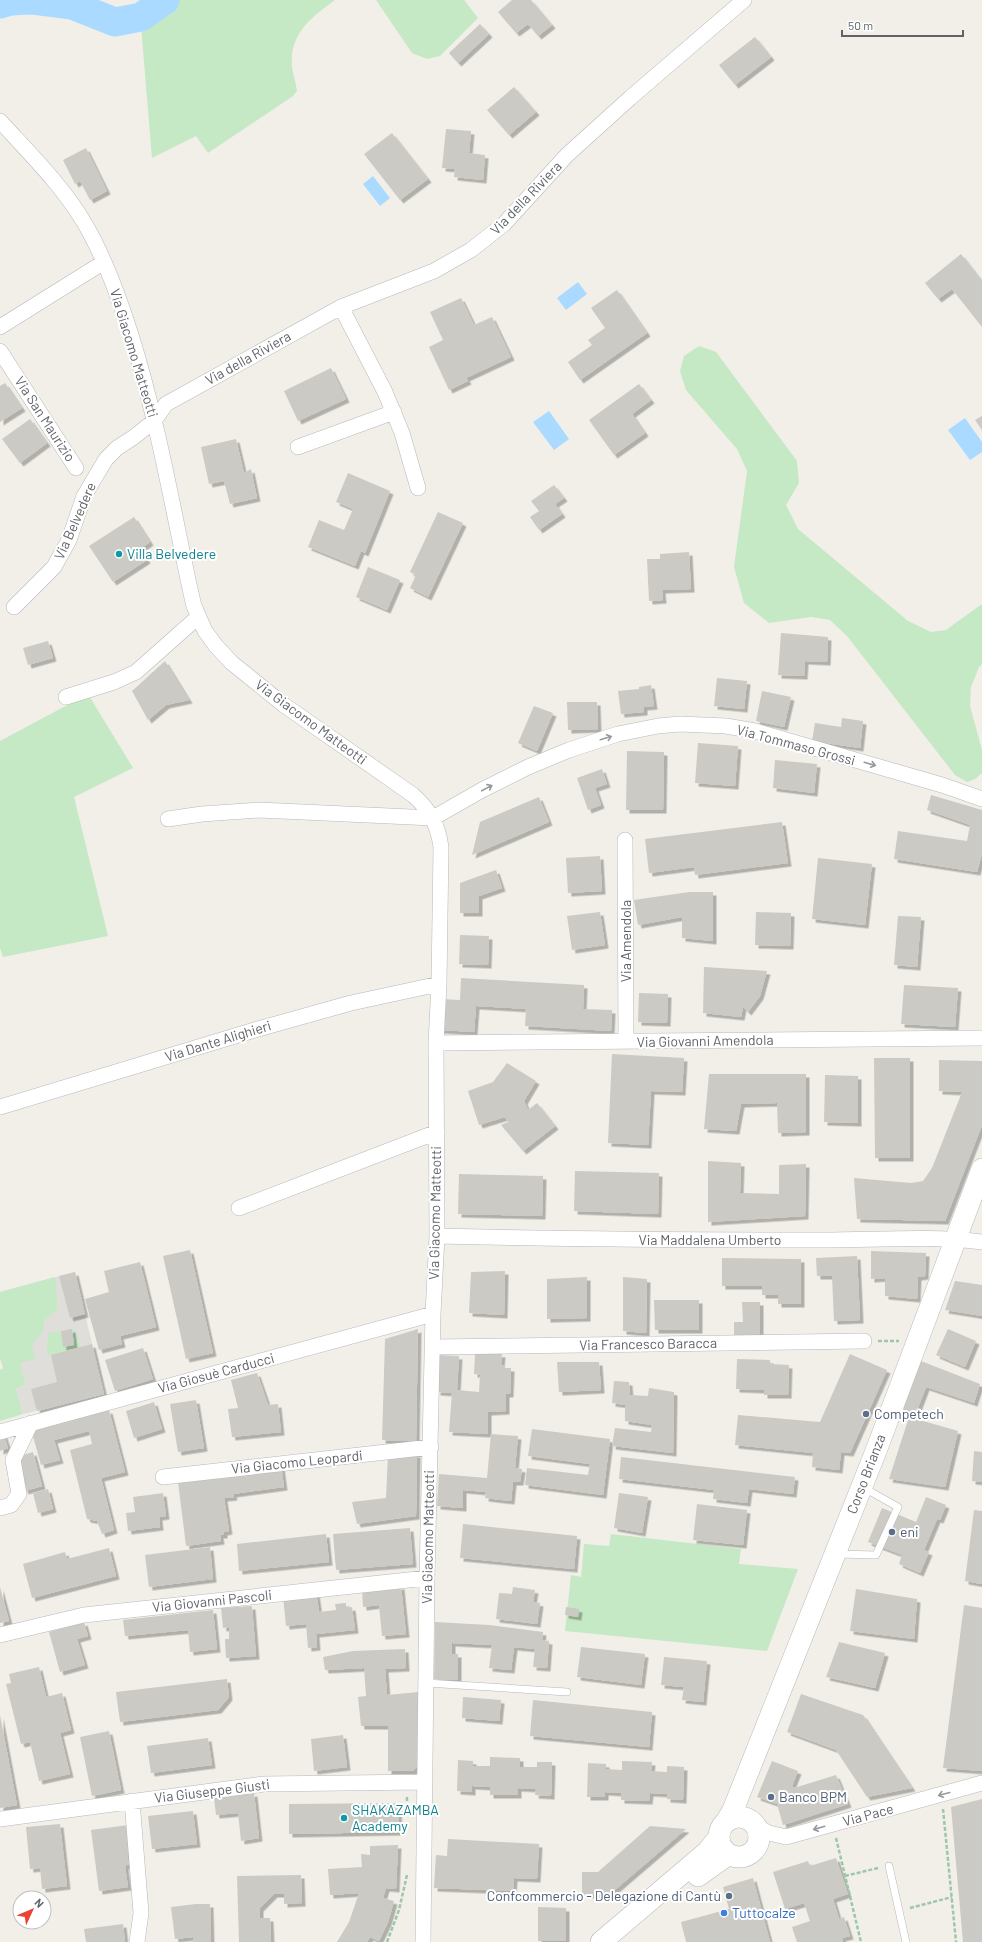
<svg xmlns="http://www.w3.org/2000/svg" width="982" height="1942" font-family="Barlow,sans-serif">
	<defs>
		<filter id="shadow"><feDropShadow dx="3.5" dy="3.5" stdDeviation="0" flood-color="#0004"/></filter>
	</defs>
	<rect width="100%" height="100%" fill="#f1efe8"/>
	<path fill="#e0deda" d="M75,1272L104,1394L23,1414L16,1389L25,1385L0,1292Z"/>
	<path fill="#c5e8c5" d="M155,0H335C312,17 289,33 292,67C293,75 296,83 297,91L293,96L208,153L196,136L152,158L140,13L143,8Z
		M376,0H464L478,18L440,56L427,59L412,53Z
		M699,346L716,352L797,461L799,483L786,505L798,529L908,621L931,632L946,630L982,604V664L979,667L971,687L970,706L982,750V773L975,779L967,782L955,775L847,636L830,620L811,617L769,623L744,603L734,567L747,471L737,449L686,390L680,371L684,356Z
		M88,694L133,768L74,797L108,936L3,957L0,948V741Z
		M55,1277L58,1309L45,1319L43,1331L32,1344L35,1359L20,1363L25,1385L16,1389L23,1414L0,1421V1370L3,1368L0,1358V1292Z
		M72,1329L76,1331L80,1348L51,1355L47,1354L48,1333L61,1331L63,1347L74,1345Z
		M611,1534L741,1549L739,1564L798,1569L767,1651L565,1631L571,1575L581,1577L584,1544L609,1546Z"/>
	<path fill="#aadaff" d="M373,176L390,198L380,206L363,184Z
		M578,282L587,294L566,310L557,298Z
		M549,411L569,439L554,450L533,422Z
		M965,418L982,442V452L970,460L948,430Z"/>
	<g fill="none" stroke-linecap="round" stroke-linejoin="round">
		<path stroke="#aadaff" stroke-width="29" d="M33,0L72,5L115,22L141,17L165,0
			M0,4L10,1L31,0"/>
	</g>
	<path fill="#cccac5" filter="url(#shadow)" d="M512,0H531L552,25L538,36L528,24L516,33L498,12Z
		M480,24L489,34L458,63L449,53Z
		M755,37L771,57L735,85L719,65Z
		M514,87L536,112L509,135L487,110Z
		M446,129L471,131L469,153L485,155L483,180L454,177L455,169L442,168Z
		M392,133L428,179L400,200L364,154Z
		M86,148L107,191L90,200L80,181L75,184L63,160Z
		M961,254L982,281V327L952,289L938,299L925,283Z
		M617,290L647,333L580,380L568,362L592,345L588,340L605,328L591,308Z
		M461,298L474,325L492,317L511,357L466,378L468,381L449,390L429,347L443,340L430,312Z
		M331,368L346,399L298,421L284,391Z
		M5,383L22,408L0,422V386Z
		M639,384L651,400L632,414L645,433L614,455L589,420Z
		M982,416V430L975,420Z
		M30,419L47,443L20,463L2,439Z
		M236,439L244,473L251,469L257,498L230,504L224,481L209,484L201,447Z
		M348,473L390,491L365,553L361,551L355,566L308,547L319,520L344,530L353,509L336,502Z
		M554,485L564,498L555,504L562,514L539,530L530,517L539,511L531,501Z
		M438,512L463,523L428,597L410,588L416,575L410,572Z
		M134,517L150,542L140,549L147,560L113,582L89,546Z
		M689,552L691,589L662,590L663,600L649,601L647,559H660V554Z
		M368,567L400,580L387,610L356,597Z
		M781,633L828,637L827,662L805,661L804,676L778,675Z
		M48,641L53,658L28,665L23,648Z
		M165,661L189,700L166,705L148,720L132,691Z
		M717,678L747,681L744,709L714,706Z
		M651,685L654,706L644,707V712L621,714L618,691L639,689V687Z
		M762,691L791,697L784,727L756,721Z
		M567,702H597L598,729L568,730Z
		M534,706L553,713L537,751L518,743Z
		M842,718L863,721L860,748L812,741L815,723L841,727Z
		M698,743L738,746L735,786L695,783Z
		M627,751L664,752L663,810H626Z
		M775,760L817,764L814,793L773,788Z
		M602,769L607,784L595,788L601,805L588,810L577,778Z
		M931,795L982,810V853L977,872L894,859L898,831L967,841L970,825L927,810Z
		M539,797L549,822L472,855L480,822Z
		M782,822L788,863L695,875L694,867L649,873L645,839Z
		M600,856L602,891L568,893L566,858Z
		M818,858L872,864L865,925L812,919Z
		M496,870L502,888L479,896V913H460V883Z
		M689,892H713V941L682,938V917L638,925L634,900Z
		M600,912L605,945L572,950L567,916Z
		M756,912L791,913L790,946L755,945Z
		M898,916L921,917L917,967L894,965Z
		M460,935L489,936L488,965L459,964Z
		M704,967L767,971L760,996L748,1012L743,1007L741,1017L703,1013Z
		M461,978L584,985L583,1009L612,1010L611,1031L525,1026L526,1009L476,1006L474,1032L440,1030L441,999L460,1000Z
		M904,985L958,988L955,1027L901,1024Z
		M639,993L668,994L667,1023L638,1022Z
		M612,1054L684,1058L682,1092L651,1091L648,1145L608,1143Z
		M874,1058H910V1158H875Z
		M939,1060L982,1061V1125L945,1221L857,1219L854,1178L911,1183L923,1181L932,1168L962,1092L939,1091Z
		M507,1063L536,1081L524,1101L528,1110L537,1103L555,1126L523,1151L501,1125L508,1122L505,1117L479,1125L468,1091L493,1082Z
		M709,1074H806V1132L778,1133L777,1103L741,1104L736,1131L704,1129Z
		M825,1075L858,1076V1123L824,1122Z
		M708,1161L741,1163L740,1193L779,1194V1165L806,1164L805,1216L708,1222Z
		M575,1171L659,1173L658,1214L574,1211Z
		M459,1174L543,1176L542,1216L458,1214Z
		M190,1250L213,1353L186,1359L163,1256Z
		M871,1251L926,1253L925,1276L918,1277L917,1299L885,1296V1278L871,1279Z
		M857,1256L860,1320L834,1321L832,1276H817L816,1258Z
		M722,1258L801,1259V1304H778V1295H762V1286H722Z
		M140,1262L156,1327L120,1336L122,1344L99,1350L85,1299L109,1292L104,1271Z
		M505,1271L504,1315L469,1313L471,1272Z
		M75,1272L85,1314L70,1318L59,1276Z
		M587,1277V1318L547,1319V1279Z
		M623,1277L647,1279L646,1333L623,1331Z
		M955,1281L982,1285V1316L945,1310Z
		M654,1300H699V1330H655Z
		M742,1302H760V1337H734V1322H743Z
		M72,1329L74,1345L63,1347L61,1331Z
		M418,1329L416,1441L382,1440L385,1339Z
		M948,1329L976,1341L965,1367L936,1355Z
		M92,1344L104,1394L37,1411L31,1389L57,1382L51,1355Z
		M143,1348L153,1379L115,1391L105,1360Z
		M475,1352L502,1354L501,1365H505V1368H511L510,1394H506V1411L488,1412V1434L449,1432L452,1393L437,1392L439,1355L459,1356L457,1390L479,1392L480,1375L474,1374Z
		M850,1354L887,1370L850,1453L841,1452L839,1470L812,1467L813,1453L735,1445L738,1415L820,1422Z
		M737,1359L770,1360V1364L789,1365L788,1395H764V1390L736,1389Z
		M921,1361L980,1384L974,1403L926,1387L916,1413L900,1407Z
		M557,1362H599L601,1390L559,1392Z
		M257,1373L268,1405L278,1404L281,1432L232,1437L228,1409L238,1408L231,1380Z
		M614,1381L629,1382L630,1395L648,1396L649,1388L674,1392L673,1453L612,1446L615,1428L651,1432L652,1425L625,1421V1405L612,1403Z
		M196,1400L204,1448L178,1452L170,1404Z
		M154,1402L162,1429L134,1438L126,1411Z
		M109,1410L125,1472L101,1478L114,1530L102,1534L97,1521L87,1519L70,1450L92,1444L89,1431L54,1440L60,1460L41,1465L31,1429Z
		M909,1417L958,1431L945,1487L889,1479Z
		M532,1429L610,1439L603,1495L525,1485L527,1468L588,1475L590,1464L528,1456Z
		M3,1432L8,1448L0,1451V1433Z
		M491,1434L518,1436L515,1468L522,1469L520,1482H513L511,1501L485,1498L486,1492L463,1490V1508L437,1506L439,1474L487,1478Z
		M974,1451L982,1452V1482L972,1481Z
		M33,1452L42,1486L25,1491L16,1457Z
		M388,1454H417L416,1516L357,1524L352,1502L386,1498Z
		M621,1457L795,1477L793,1494L749,1489L747,1503L713,1499L714,1490L619,1479Z
		M281,1465L284,1487L233,1494L234,1497L224,1498L229,1531L224,1532V1535H220L221,1541L186,1546L178,1482Z
		M48,1489L53,1509L38,1513L33,1493Z
		M163,1493L166,1516L159,1517L160,1527L128,1531L126,1513L135,1512L133,1497Z
		M619,1493L648,1497L642,1533L614,1528Z
		M926,1497L946,1505L940,1520L937,1519L924,1550L929,1552L920,1573L899,1564L902,1555L868,1542L882,1508L916,1522Z
		M697,1504L747,1510L743,1545L693,1540Z
		M974,1510L982,1511V1584L965,1581Z
		M463,1524L577,1536L574,1569L460,1558Z
		M410,1528L413,1564L336,1570L333,1534Z
		M326,1534L329,1562L239,1571L237,1544Z
		M210,1547L213,1579L149,1587L145,1555Z
		M109,1548L116,1576L32,1598L23,1564L65,1552L67,1559Z
		M401,1586L406,1634L382,1636L379,1605L363,1607L362,1590Z
		M0,1587L9,1621L0,1623Z
		M513,1587L535,1590L533,1602L540,1603L537,1624L496,1619L499,1593L512,1594Z
		M856,1589L917,1599L914,1639L850,1631Z
		M316,1592L319,1612L336,1610L335,1604L346,1603V1608L352,1607L355,1630L316,1634L317,1647L308,1648L306,1624L286,1626L283,1596Z
		M964,1605L982,1608V1771L943,1768Z
		M252,1606L256,1656L226,1658L225,1639H229V1627L223,1628L221,1608Z
		M566,1607L579,1609L578,1617L565,1615Z
		M213,1610L217,1649L190,1652L188,1630L125,1636L123,1620Z
		M84,1622L88,1636L77,1639L85,1665L60,1672L49,1632Z
		M435,1622L489,1625L543,1632L542,1640L549,1641L547,1668L533,1667L535,1649L514,1647L511,1670L489,1668L492,1645L452,1643V1654H458V1680L434,1679Z
		M839,1642L885,1653L875,1688L826,1677Z
		M581,1647L645,1654L641,1685L577,1677Z
		M405,1649L406,1668L385,1669L387,1695L419,1692L418,1765L413,1771H388V1726H361L358,1697L366,1696L364,1668L325,1670L323,1657L353,1651Z
		M664,1657L707,1661L703,1702L682,1700L684,1687L661,1685Z
		M39,1667L46,1697L62,1693L71,1730L60,1733L70,1774L39,1781L30,1742L21,1744L6,1684L11,1683L9,1674Z
		M227,1679L229,1697L218,1710L120,1722L116,1692Z
		M801,1694L863,1715L912,1788L867,1797L836,1750L787,1732Z
		M463,1697L501,1700L499,1721L462,1718Z
		M533,1700L652,1712L649,1747L530,1736Z
		M0,1715L17,1805L0,1808Z
		M109,1731L121,1790L92,1796L80,1737Z
		M343,1735L347,1767L314,1771L311,1739Z
		M208,1738L212,1765L151,1773L147,1746Z
		M490,1757L520,1758V1767H537V1762H552L551,1796L535,1795L536,1789L518,1788V1795H490V1787L472,1786V1792L457,1791L458,1760L473,1761V1766H490Z
		M622,1761L652,1762L651,1771L667,1772V1766L684,1767L683,1800L667,1799V1794L650,1793L649,1801L621,1800V1793L605,1792V1797H587L588,1763L606,1764V1769L622,1770Z
		M772,1761L798,1771L792,1786L794,1788L836,1775L848,1804L783,1825L777,1804L757,1797Z
		M254,1793L259,1838L241,1841L238,1813L216,1815L214,1798Z
		M982,1799V1942H963L951,1807Z
		M398,1803L399,1832L289,1834V1804Z
		M193,1811L197,1844L152,1849L148,1816Z
		M60,1824L67,1886L42,1889L40,1868L30,1869L26,1827Z
		M128,1825L132,1852L127,1853L129,1864L125,1866L128,1887L99,1891L91,1830Z
		M650,1826L686,1829L609,1895H582V1872H598Z
		M448,1839L539,1844L537,1879L514,1878L513,1891L434,1888L436,1855L447,1856Z
		M398,1845L396,1889L386,1888L383,1898L394,1901L388,1922L379,1941L370,1937L367,1942H337L349,1922L359,1893L330,1895L328,1869L362,1867L361,1854L370,1855V1846Z
		M836,1858L848,1894L833,1899L839,1919L844,1917L850,1936L842,1938L843,1942H797L792,1927L810,1921L804,1903L785,1909L773,1872L808,1861L810,1866Z
		M301,1875L302,1903L284,1904V1894H274L260,1908V1918H270L271,1942H239L237,1876Z
		M753,1878L770,1942H686L681,1922L729,1909L723,1887Z
		M196,1904H210L211,1942H193V1937L175,1939L171,1907Z
		M538,1907L566,1908V1941H538Z
		M123,1924L125,1942H86L84,1929Z"/>
	<g fill="none" stroke-linecap="round" stroke-linejoin="round">
		<g stroke="#b5b8bc" stroke-width="8">
			<path id="service" d="M837,1554L876,1555L898,1507L864,1488
				M426,1683L567,1692
				M889,1866L906,1942"/>
		</g>
		<g stroke="#b5b8bc" stroke-width="16">
			<path id="minor" d="M0,121C30,154 62,185 85,224C105,258 119,297 131,335C157,418 172,504 190,589L194,606L205,631L216,646L232,663L284,705L413,795C430,810 438,825 441,847L439,984L436,1043L437,1236L433,1314L427,1578L423,1942
				M341,307L385,392L402,433L418,488
				M0,327L104,262
				M0,351L76,468
				M298,447L394,412
				M14,607L54,567L69,540L84,496L106,459L117,448L134,437L154,421L166,404L341,307L434,271L471,250L504,224L567,155L630,98L744,0
				M66,697L114,682L136,672L198,617
				M168,819L202,814L259,810L433,818L482,790L528,767L569,750L618,734L658,726L680,724L726,726L755,731L942,785L982,799
				M625,840L626,1042
				M436,1043L982,1038
				M0,1107L258,1029L351,1003L439,984
				M239,1208L437,1132
				M437,1236C561,1239 685,1240 810,1240C867,1241 925,1235 982,1242
				M433,1347L864,1341
				M0,1432L433,1314
				M163,1477L431,1447
				M0,1508L11,1505L19,1494L13,1460L31,1423
				M0,1635L84,1615L427,1578
				M132,1801L141,1913L137,1942
				M0,1819L264,1784L425,1782
				M756,1826L769,1833L786,1837L982,1783"/>
		</g>
		<g stroke="#b6babf" stroke-width="22">
			<path id="secondary" d="M719 1837a20 20 0 1 1 40 0a20 20 0 1 1-40 0Z
				M726,1822L733,1810L876,1451L982,1169
				M698,1876L729,1854
				M601,1942L707,1852L719,1837"/>
		</g>
		<path stroke="#9cc7a9" stroke-width="2.5" stroke-dasharray="4 2" stroke-linecap="butt" d="M878,1341H899
			M407,1797V1808
			M943,1809L956,1942
			M836,1838L861,1942
			M845,1876L878,1868
			M910,1908L952,1897
			M387,1942L399,1910L407,1875"/>
		<use href="#service" stroke="#fff" stroke-width="7"/>
		<use href="#minor" stroke="#fff" stroke-width="15"/>
		<use href="#secondary" stroke="#fff" stroke-width="21"/>
	</g>
	<defs><path id="oneway-shaft" d="M-6 0H5M1.5-3L5.5 0L1.5 3" fill="none" stroke-width="1.6" stroke-linecap="round" stroke-linejoin="round"/></defs>
	<g stroke="#979a9d">
		<use href="#oneway-shaft" transform="translate(606 738) rotate(-17)"/>
		<use href="#oneway-shaft" transform="translate(870 764) rotate(16)"/>
		<use href="#oneway-shaft" transform="translate(487 788) rotate(-28)"/>
		<use href="#oneway-shaft" transform="translate(944 1794) rotate(165)"/>
		<use href="#oneway-shaft" transform="translate(819 1828) rotate(164)"/>
	</g>
	<g fill="#0f9aa8" stroke="#fff" stroke-width="1.5">
		<circle cx="119" cy="554" r="4"/>
		<circle cx="344" cy="1818" r="4"/>
	</g>
	<g fill="#5c6f8a" stroke="#fff" stroke-width="1.5">
		<circle cx="866" cy="1414" r="4"/>
		<circle cx="892" cy="1532" r="4"/>
		<circle cx="771" cy="1797" r="4"/>
		<circle cx="729" cy="1896" r="4"/>
	</g>
	<circle fill="#3f7fe0" stroke="#fff" stroke-width="1.5" cx="724" cy="1913" r="4"/>
	<g text-anchor="middle" stroke-width="4" stroke-linejoin="round" paint-order="stroke">
		<g font-size="14" fill="#5f6368" stroke="#fff">
			<text transform="translate(526 198) rotate(-46)" y="5">Via della Riviera</text>
			<text transform="translate(134 353) rotate(73)" y="5">Via Giacomo Matteotti</text>
			<text transform="translate(248 358) rotate(-29)" y="5">Via della Riviera</text>
			<text transform="translate(45 419) rotate(57)" y="5">Via San Maurizio</text>
			<text transform="translate(75 521) rotate(-66)" y="5">Via Belvedere</text>
			<text transform="translate(311 722) rotate(36)" y="5">Via Giacomo Matteotti</text>
			<text transform="translate(796 745) rotate(15)" y="5">Via Tommaso Grossi</text>
			<text transform="translate(626 941) rotate(-90)" y="5">Via Amendola</text>
			<text transform="translate(218 1041) rotate(-17)" y="5">Via Dante Alighieri</text>
			<text transform="translate(705 1041) rotate(-1)" y="5">Via Giovanni Amendola</text>
			<text transform="translate(435 1213) rotate(-89)" y="5">Via Giacomo Matteotti</text>
			<text x="710" y="1245">Via Maddalena Umberto</text>
			<text transform="translate(648 1344) rotate(-1)" y="5">Via Francesco Baracca</text>
			<text transform="translate(216 1373) rotate(-15)" y="5">Via Giosuè Carducci</text>
			<text transform="translate(297 1462) rotate(-6)" y="5">Via Giacomo Leopardi</text>
			<text transform="translate(866 1474) rotate(-69)" y="5">Corso Brianza</text>
			<text transform="translate(428 1537) rotate(-89)" y="5">Via Giacomo Matteotti</text>
			<text transform="translate(212 1601) rotate(-6)" y="5">Via Giovanni Pascoli</text>
			<text transform="translate(212 1791) rotate(-7)" y="5">Via Giuseppe Giusti</text>
			<text transform="translate(868 1815) rotate(-15)" y="5">Via Pace</text>
		</g>
		<g font-size="14" fill="#0d838f" stroke="#fff" text-anchor="start">
			<text x="127" y="559">Villa Belvedere</text>
			<text x="352" y="1815">SHAKAZAMBA<tspan x="352" dy="16">Academy</tspan></text>
		</g>
		<g font-size="14" fill="#4e5e75" stroke="#fff" text-anchor="start">
			<text x="874" y="1419">Competech</text>
			<text x="900" y="1537">eni</text>
			<text x="779" y="1802">Banco BPM</text>
			<text x="721" y="1901" text-anchor="end">Confcommercio - Delegazione di Cantù</text>
		</g>
		<g font-size="14" fill="#366cbe" stroke="#fff" text-anchor="start">
			<text x="732" y="1918">Tuttocalze</text>
		</g>
	</g>
	<g transform="translate(32 1910) rotate(46)"><circle r="19" fill="#ffffff" stroke="#bfc1c3"/>
	<path d="M0-3L7 15L0 10L-7 15Z" fill="#ea4335"/>
	<text y="-6" font-size="11" font-weight="bold" text-anchor="middle" fill="#5f6368">N</text>
	</g>
	<path d="M842 30v6h121v-6" fill="none" stroke="#5f6368" stroke-width="2"/>
	<text x="848" y="30" font-size="12" fill="#5f6368" stroke="#ffffff" stroke-width="3" paint-order="stroke">50 m</text>
</svg>
